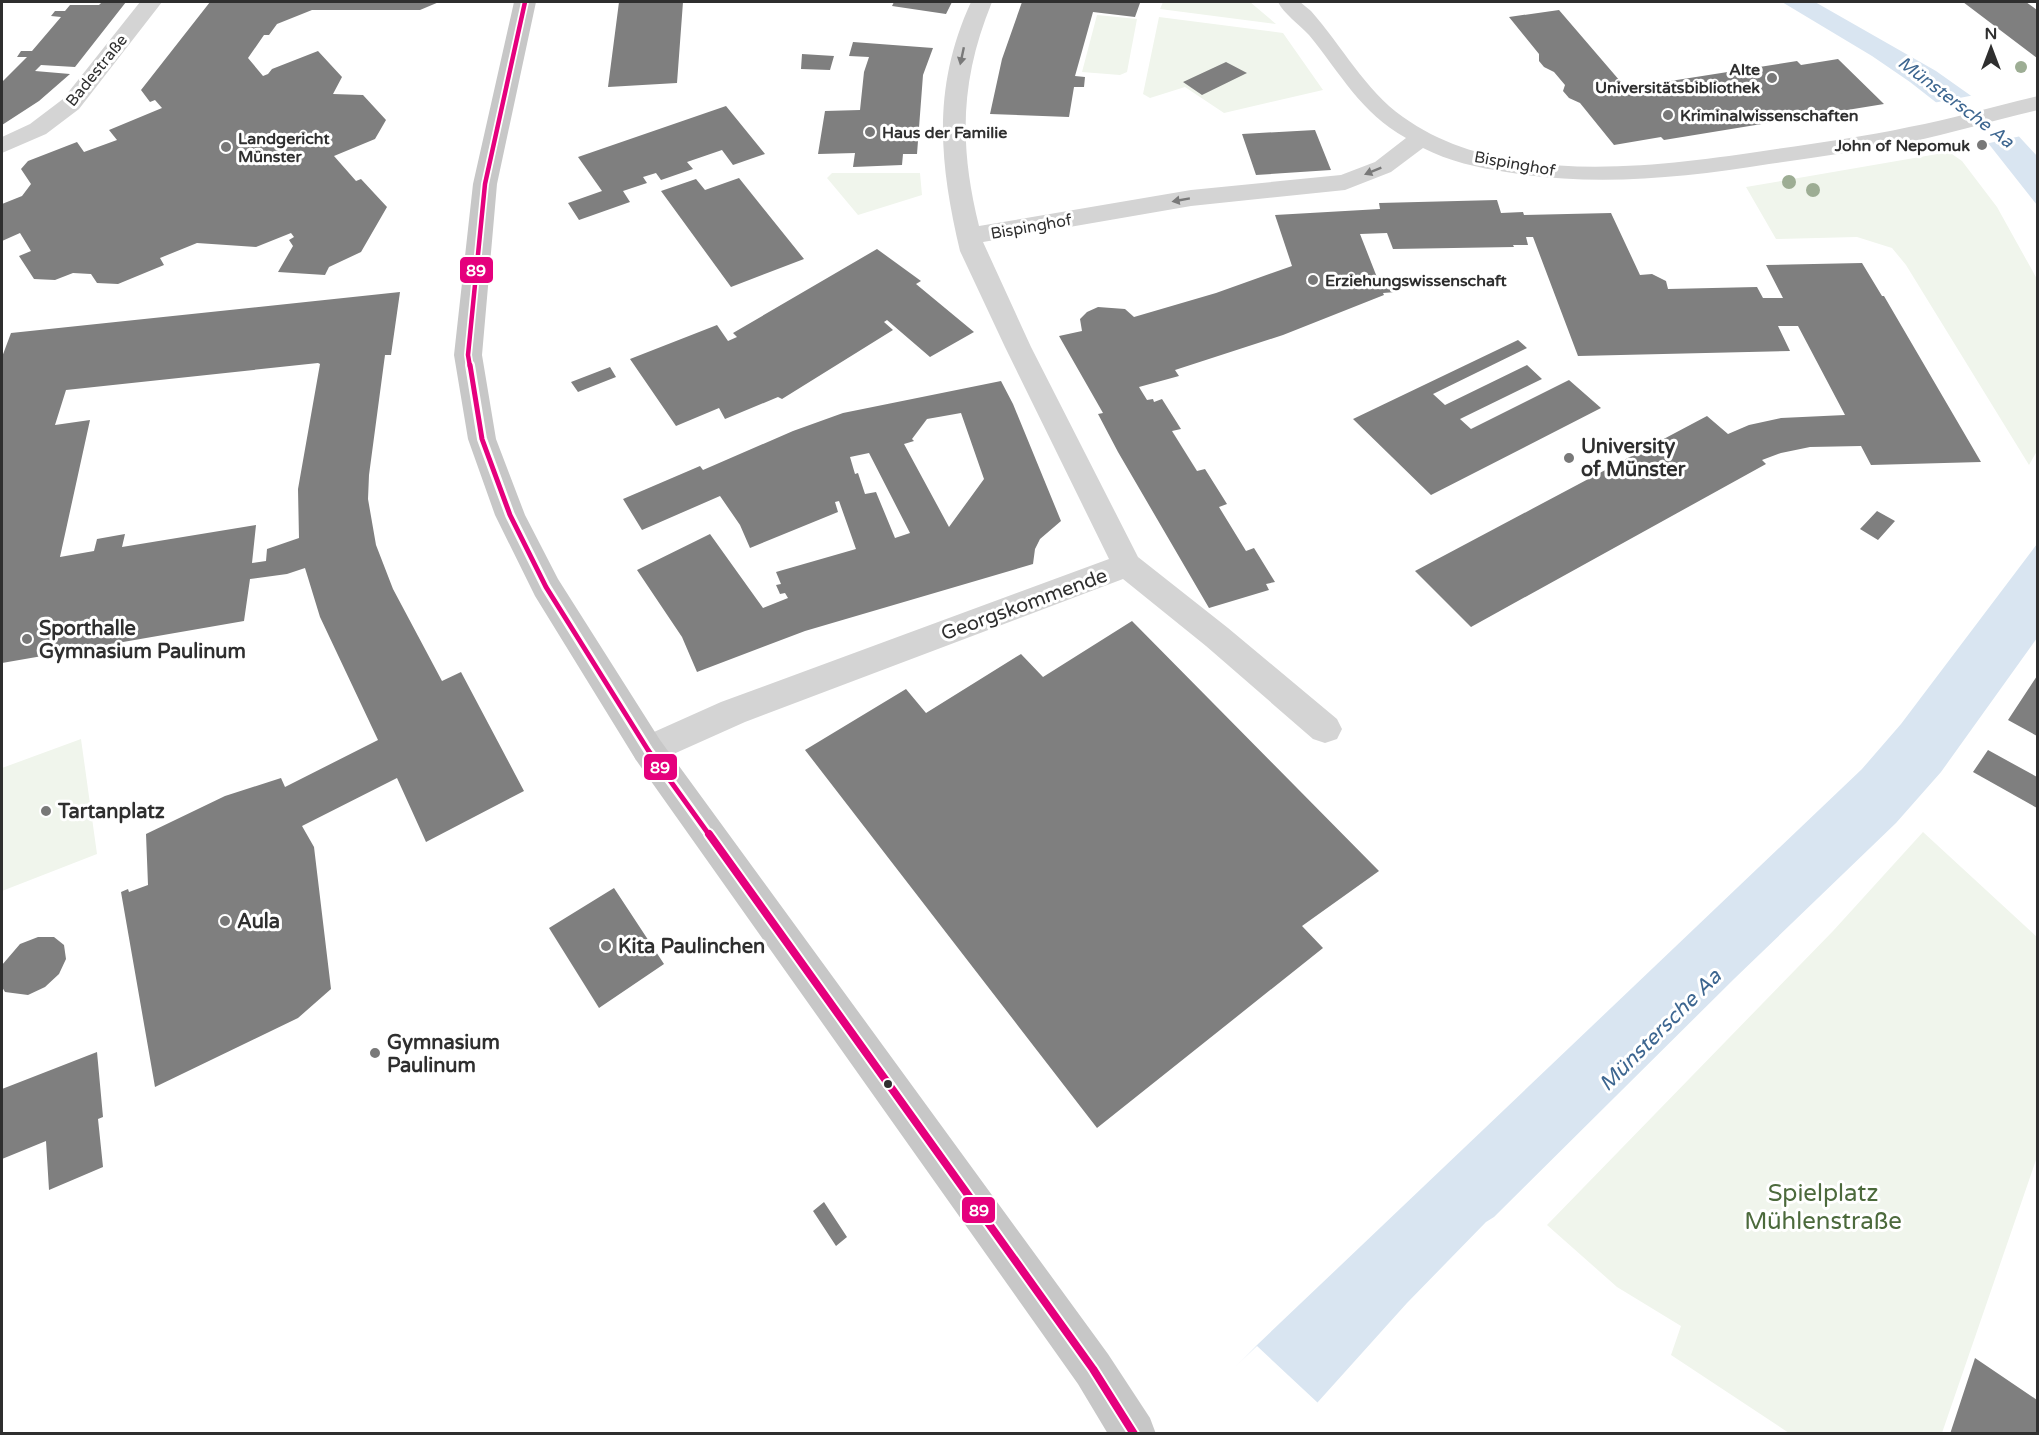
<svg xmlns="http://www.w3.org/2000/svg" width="2039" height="1435" font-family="'Varela Round',sans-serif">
	<rect width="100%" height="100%" fill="#fff"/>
	<path fill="#f0f5ec" d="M1163,2H1250L1276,24L1160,9Z
		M1097,15L1137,19L1127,72L1120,75L1082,72Z
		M1159,17L1283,33L1323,90L1224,113L1185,87L1150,98L1143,94Z
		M1949,152L1962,161L1997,207L2037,279V451L2029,465L1906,265L1892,248L1857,237L1776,239L1746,187Z
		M832,173H920L922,195L858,215L827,178Z
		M81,739L97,854L2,891V768Z
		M1923,832L2037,937V1157L1942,1433H1789L1671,1355L1681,1326L1617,1287L1547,1225L1833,931Z"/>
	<path fill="#d9e5f1" d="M1782,2H1815L1936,71L2001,117L2037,156V205L1988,143L1910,82L1872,56Z
		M2037,544V638L1941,772L1896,823L1735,978L1494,1217L1486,1222L1407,1303L1317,1403L1171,1434L1257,1345L1862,769L1901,724Z"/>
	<path fill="#fff" d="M1975,95L2003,115L2021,136L1985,144L1933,103Z
		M1257,1346L1318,1403L1287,1433L1168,1434L1195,1405Z"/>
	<path fill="#7f7f7f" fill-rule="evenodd" d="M102,2H126L75,67L41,65L35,71L70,74L39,101L2,125V82L27,57H17L21,51H32L61,17L51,16L55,11H65L70,5H99Z
		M210,2H439L420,10H312L277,24L269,35H264L248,58L263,76L268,74L272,69L318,51L342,77L333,94L363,95L386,120L375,139L334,156L356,181L361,179L387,207L361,252L329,267L325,275L278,272L293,246L289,240L294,237L291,233L256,247L197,243L160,258L164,265L118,284L97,283L91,274L73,273L55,280L34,279L19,256L31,251L20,233L2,241V204L22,196L31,184L21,169L28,161L77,142L84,152L117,140L109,130L162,108L155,100L150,102L141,90Z
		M619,2H683L677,83L608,87Z
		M894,2H952L946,14L892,6Z
		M1022,2L1140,3L1135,17L1093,12L1075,76L1085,77L1084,87H1074L1069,117L990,114L1002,59Z
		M1963,2H2026L2037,10V58Z
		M1559,10L1626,88L1797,61L1801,65L1838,59L1884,104L1664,140L1661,137L1614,145L1580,103L1569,98L1563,91L1565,85L1554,72L1544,67L1539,61V54L1509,17Z
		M853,42L933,48L923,75L917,154H903L902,165L853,167L855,153L818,154L825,111L860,110L864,72L869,57L849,56Z
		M802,54L834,56L830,70L801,69Z
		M1226,62L1247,73L1202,95L1183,82Z
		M726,106L765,154L733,165L722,150L687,162L693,169L661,180L656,173L643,177L647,183L623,191L630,202L579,220L568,203L602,191L578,157Z
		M1315,130L1331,170L1256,175L1242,134Z
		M739,178L804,259L731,287L661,191L696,179L705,190Z
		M1497,200L1501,213L1523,212L1524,215L1611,213L1640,275L1652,274L1666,281L1668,289L1757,287L1763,298H1783L1766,265L1862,263L1882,296H1884L1981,462L1871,465L1861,446L1810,447L1781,453L1762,460L1766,464L1471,627L1415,571L1707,416L1728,434L1749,425L1781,418L1845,415L1798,326H1778L1790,351L1578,356L1533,237H1526L1528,245H1513L1514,247L1393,249L1387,233L1360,234L1380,285H1393L1396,292L1383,293L1384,295L1283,335L1175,370L1179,376L1139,387L1147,400L1153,399L1154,402L1162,399L1181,429L1172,431L1197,471L1205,469L1227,504L1219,507L1246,551L1254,548L1275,582L1266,584L1269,590L1209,608L1118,452L1098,414L1103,413L1059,336L1082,331L1080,319L1087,312L1098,307L1125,309L1134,317L1216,293L1292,266L1275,215L1380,209L1379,203Z
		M877,249L921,281L916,284L974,332L930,357L887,320L884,322L893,330L782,399L778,397L725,419L719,408L676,426L630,359L717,325L728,341L737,337L733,333Z
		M400,292L391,355H385L369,475L368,499L376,545L393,589L442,681L461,672L524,791L426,842L397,778L302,826L314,847L331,989L298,1018L155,1087L121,892L128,889L129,892L148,885L146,834L225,796L281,778L285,787L378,740L320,617L305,568L287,574L250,579L244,621L2,663V357L11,333ZM318,363L320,364L298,489L299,538L267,549L266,561L252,563L256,525L122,547L125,534L97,539L94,551L60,557L90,420L55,425L66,390Z
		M1518,340L1527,348L1433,394L1445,405L1527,365L1542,379L1460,419L1471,429L1569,380L1601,408L1431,495L1353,419Z
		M610,367L616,377L578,392L571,382Z
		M1001,381L1013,404L1061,521L1040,539L1035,549L1033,564L805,631L697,672L682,637L637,570L710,534L763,608L788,598L785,593L780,594L776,585L781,584L776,572L856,549L839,501L835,502L838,512L750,548L740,525L720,496L642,530L623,499L700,466L703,470L793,431L843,413ZM961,413L984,479L949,527L904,444L914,441L912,439L927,419ZM869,453L910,533L895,538L876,492L865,494L858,473L855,474L850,457Z
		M1877,511L1895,521L1878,540L1860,529Z
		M1132,621L1379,871L1302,926L1323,948L1097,1128L805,750L906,689L926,713L1021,654L1043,677Z
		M2037,676V736L2008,720Z
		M1988,750L2037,777V808L1973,772Z
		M614,888L664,964L599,1008L549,928Z
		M38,937H54L64,945L66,959L59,974L45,987L28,995L5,992L2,987V965L20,944Z
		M97,1052L103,1117L98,1119L103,1167L49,1190L46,1141L2,1159V1089Z
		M824,1202L847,1237L836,1246L813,1211Z
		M1975,1358L2037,1400V1434H1950Z"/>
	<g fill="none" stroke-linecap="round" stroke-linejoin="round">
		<path fill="#d4d4d4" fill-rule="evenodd" d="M140,2H162L79,109L46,134L2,153V137L30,124L63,99Z
			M971,2H992C960,80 959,145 979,226L1191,190L1341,175L1375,162L1406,138C1360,112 1341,74 1309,35C1299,24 1284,14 1278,2H1300L1311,11C1342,46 1365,90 1403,117C1502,188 1657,167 1770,150C1817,143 1863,137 1909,127C1952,119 1995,106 2038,96V110C1995,120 1952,133 1909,142C1863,151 1816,157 1769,164C1682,178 1594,187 1506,172C1479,168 1448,161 1423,148L1391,172L1345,190L1191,206L983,242L1031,347L1138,557L1228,628L1337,719L1342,729L1337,739L1325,743L1313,739L1206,646L1123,579L745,722L660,760L648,764L636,760L631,750L636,740L721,702L1109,559L1005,347L960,251C939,162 932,87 971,2Z"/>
		<path fill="#c7c7c7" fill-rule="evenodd" d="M514,2H536L497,184L482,355L496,439L525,515L558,579L660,740L1108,1354L1150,1418L1156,1434H1108L1078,1384L636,760L535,596L495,515L468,439L454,355L473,184Z"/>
		<g stroke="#fff" stroke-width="8">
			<path id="bus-1-far2" d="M470,367L468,355L485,184L525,2"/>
		</g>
		<g stroke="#fff" stroke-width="10">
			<path id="bus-1-far1" d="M470,365L482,439L510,515L546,587L648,750L710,836"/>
		</g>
		<g stroke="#fff" stroke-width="12">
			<path id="bus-1" d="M709,834L1093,1369L1134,1434"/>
		</g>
		<use href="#bus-1-far2" stroke="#e5007d" stroke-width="4.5"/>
		<use href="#bus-1-far1" stroke="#e5007d" stroke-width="5"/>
		<use href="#bus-1" stroke="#e5007d" stroke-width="8"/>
	</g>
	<g fill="#9dad94">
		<circle cx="2021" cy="67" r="6"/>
		<circle cx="1789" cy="182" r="7"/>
		<circle cx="1813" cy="190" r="7"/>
	</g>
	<defs><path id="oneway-solid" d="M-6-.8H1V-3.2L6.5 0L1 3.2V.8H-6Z" transform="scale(1.5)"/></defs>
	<g fill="#797979">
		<use href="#oneway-solid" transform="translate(962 56) rotate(102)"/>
		<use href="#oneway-solid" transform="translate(1373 171) rotate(158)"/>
		<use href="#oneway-solid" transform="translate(1181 200) rotate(170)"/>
	</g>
	<g fill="#787878" stroke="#fff" stroke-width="2">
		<circle cx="1772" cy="78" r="6"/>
		<circle cx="1668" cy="115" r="6"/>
		<circle cx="870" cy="132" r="6"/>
		<circle cx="1982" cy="145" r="6"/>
		<circle cx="226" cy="147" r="6"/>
		<circle cx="1313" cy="280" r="6"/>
		<circle cx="1569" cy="458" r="6"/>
		<circle cx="27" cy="639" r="6"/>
		<circle cx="46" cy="811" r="6"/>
		<circle cx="225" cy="921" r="6"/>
		<circle cx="606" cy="946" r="6"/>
		<circle cx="375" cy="1053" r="6"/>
	</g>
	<circle fill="#2f2f2f" stroke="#fff" stroke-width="2" cx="888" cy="1084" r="5"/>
	<g text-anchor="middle" stroke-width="6" stroke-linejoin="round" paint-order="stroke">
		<g font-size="16" font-weight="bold" fill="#2f2f2f" stroke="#fff" text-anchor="start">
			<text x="1760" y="75" text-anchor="end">Alte<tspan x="1760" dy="18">Universitätsbibliothek</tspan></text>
			<text x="1680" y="121">Kriminalwissenschaften</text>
			<text x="882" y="138">Haus der Familie</text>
			<text x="238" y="144">Landgericht<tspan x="238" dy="18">Münster</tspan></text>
			<text x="1970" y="151" text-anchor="end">John of Nepomuk</text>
			<text x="1325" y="286">Erziehungswissenschaft</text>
		</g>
		<g font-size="16" fill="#2f2f2f" stroke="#fff">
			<text transform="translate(96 70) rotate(-51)" y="6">Badestraße</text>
			<text transform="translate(1515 163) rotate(10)" y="6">Bispinghof</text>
			<text transform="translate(1031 226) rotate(-10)" y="6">Bispinghof</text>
		</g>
		<g font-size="18" font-style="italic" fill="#3d6690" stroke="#fff">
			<text transform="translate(1956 102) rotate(37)" y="6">Münstersche Aa</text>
		</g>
		<g font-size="20" font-weight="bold" fill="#2f2f2f" stroke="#fff" text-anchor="start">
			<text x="1581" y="453">University<tspan x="1581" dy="23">of Münster</tspan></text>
			<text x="39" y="635">Sporthalle<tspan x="39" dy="23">Gymnasium Paulinum</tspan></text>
			<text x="58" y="818">Tartanplatz</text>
			<text x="237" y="928">Aula</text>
			<text x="618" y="953">Kita Paulinchen</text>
			<text x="387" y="1049">Gymnasium<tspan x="387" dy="23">Paulinum</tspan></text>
		</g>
		<g font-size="20" fill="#2f2f2f" stroke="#fff">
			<text transform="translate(1024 604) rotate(-20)" y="7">Georgskommende</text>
		</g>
		<g font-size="21" font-style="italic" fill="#3d6690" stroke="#fff">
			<text transform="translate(1660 1030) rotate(-45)" y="7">Münstersche Aa</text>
		</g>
		<g font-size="24" fill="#4c6a3c" stroke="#fff">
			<text x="1823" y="1201">Spielplatz<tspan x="1823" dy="28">Mühlenstraße</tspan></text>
		</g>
	</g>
	<g stroke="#fff" stroke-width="2">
		<rect x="459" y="256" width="35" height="28" rx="6" fill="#e5007d"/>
		<rect x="643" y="753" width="35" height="28" rx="6" fill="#e5007d"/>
		<rect x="961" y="1196" width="35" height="28" rx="6" fill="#e5007d"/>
	</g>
	<g font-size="16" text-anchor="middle" font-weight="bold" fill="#fff">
		<text x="476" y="276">89</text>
		<text x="660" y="773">89</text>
		<text x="979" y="1216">89</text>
	</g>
	<rect width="2039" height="1435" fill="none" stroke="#2f2f2f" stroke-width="6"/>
	<g transform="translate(1991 48)" stroke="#ffffff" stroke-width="4.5" paint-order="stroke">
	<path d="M0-4.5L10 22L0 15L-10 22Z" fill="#2f2f2f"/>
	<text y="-9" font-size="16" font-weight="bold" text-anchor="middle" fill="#2f2f2f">N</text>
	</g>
</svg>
